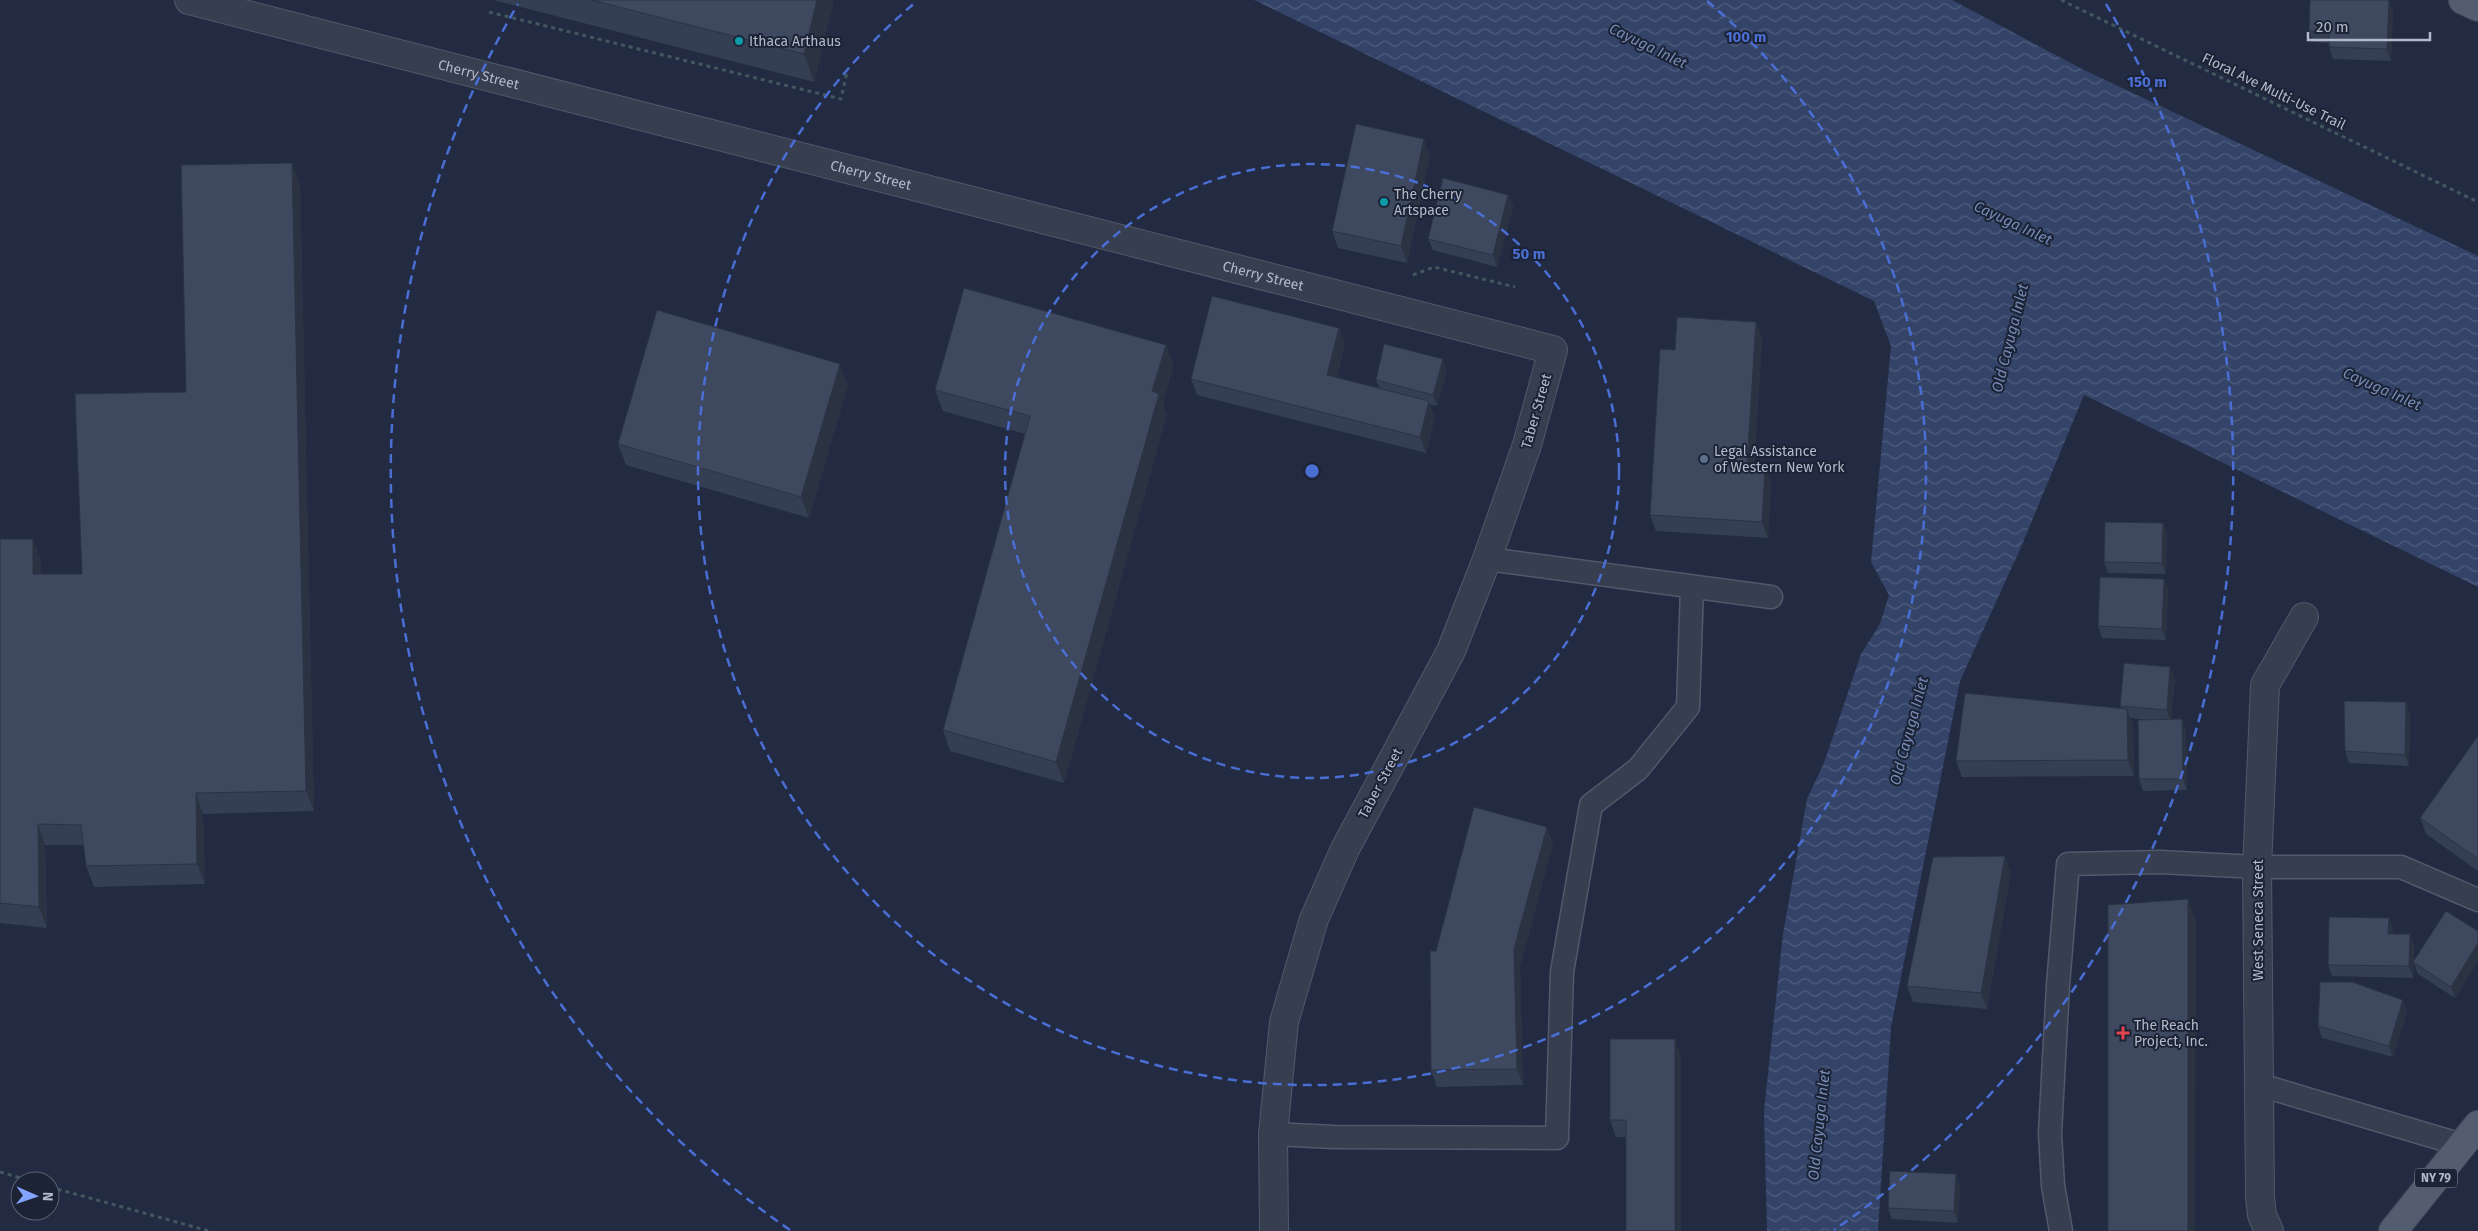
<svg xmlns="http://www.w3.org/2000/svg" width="2478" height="1231" font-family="'Fira Sans',sans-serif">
	<defs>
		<pattern id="water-waves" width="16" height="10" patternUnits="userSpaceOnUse" patternTransform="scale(1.25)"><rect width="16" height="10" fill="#344469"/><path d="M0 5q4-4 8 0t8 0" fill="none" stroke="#4f5d7d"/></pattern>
	</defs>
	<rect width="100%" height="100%" fill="#222b41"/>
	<path fill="url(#water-waves)" d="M1254,0H1952L2084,70L2478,256V587L2084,395L2021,547L1960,681L1891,1027L1878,1231H1767L1764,1111L1783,934L1807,799L1824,763L1861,654L1880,624L1889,595L1871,562L1891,346L1874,301Z"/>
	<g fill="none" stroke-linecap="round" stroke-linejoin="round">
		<g stroke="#51596b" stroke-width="25">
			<path id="lane" d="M1487,559L1771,597
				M2260,1085L2462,1145
				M1273,1134L1333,1137L1557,1138L1562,972L1591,805L1638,769L1688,707L1692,587
				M2061,1231L2053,1186L2050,1133L2058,985L2068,864L2160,862L2257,867H2401L2478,900"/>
		</g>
		<g stroke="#51596b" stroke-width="30">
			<g id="street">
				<path id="s1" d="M189,0L1553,350L1527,445L1487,559L1451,651L1345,849L1314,919L1284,1022L1273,1134L1274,1231"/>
				<path d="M2269,1231L2262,1215L2260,1197L2257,867L2265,685L2304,617"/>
			</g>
		</g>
		<g stroke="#404759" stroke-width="30">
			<path id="primary" d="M2463,0L2478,7
				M2393,1231L2478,1125"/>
		</g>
		<path stroke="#42585e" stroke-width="3" stroke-dasharray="4 4" stroke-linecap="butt" d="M2061,0L2478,202
			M489,12L841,99L847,72
			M1413,275L1434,267L1515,287
			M0,1172L31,1181
			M50,1187L209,1231"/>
		<use href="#lane" stroke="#363e50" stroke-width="22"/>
		<use href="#street" stroke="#363e50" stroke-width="28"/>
		<use href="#primary" stroke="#545d70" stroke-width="28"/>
	</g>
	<path fill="#353f53" d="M493,0H834L814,82Z
		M2393,11L2391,61L2333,59L2329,47V43L2313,42L2309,31Z
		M1430,156L1407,263L1338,248L1332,231Z
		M300,183L314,811L203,814L205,884L94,887L86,866L84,845H45L47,928L0,923V539L41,560V574H82L186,392Z
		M1508,195L1513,206L1497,267L1433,250L1428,239Z
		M1756,322L1762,339L1754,467L1765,468L1771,484L1768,538L1656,531L1650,515L1675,350Z
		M1339,328L1345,344L1337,377L1379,388L1376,380L1447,370L1437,406L1430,404L1435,417L1426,453L1197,395L1191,379Z
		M1166,345L1173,366L1163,403L1167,414L1064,783L950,751L943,730L1025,434L943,411L935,390Z
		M848,385L809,518L626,465L618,444Z
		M2163,523L2167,534L2166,574L2108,573L2104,562Z
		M2164,579L2168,590L2166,640L2102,638L2098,626Z
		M2175,678L2171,719H2182L2186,731L2187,790L2143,791L2139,779L2149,720L2130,718L2133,725L2134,776L1962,777L1956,761L2121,708L2120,706Z
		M2410,713L2409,766L2349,763L2345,751Z
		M2478,736V871L2426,834L2420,818Z
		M1547,827L1553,844L1520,966L1523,1085L1437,1087L1431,1070L1436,951Z
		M2011,872L1987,1009L1913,1002L1907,986Z
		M2389,918L2393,930V934L2414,945V962L2478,931V961L2455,998L2418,974L2414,963L2413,978L2332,976L2328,965Z
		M2403,1000L2407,1011L2393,1057L2322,1038L2318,1026Z
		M1681,1056L1626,1137H1616L1610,1120Z
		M1956,1174L1960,1185L1958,1223L1892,1219L1888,1208Z"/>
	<path fill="#2b3343" d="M817,0H834L814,82L804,54Z
		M2389,0L2393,11L2391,61L2387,49Z
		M1424,139L1430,156L1407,263L1401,246Z
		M292,163L300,183L314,811L306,791Z
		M1508,195L1513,206L1497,267L1493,255Z
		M1756,322L1762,339L1753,483L1747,467Z
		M1339,328L1345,344L1333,391L1327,375Z
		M1166,345L1173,366L1163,403L1167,414L1064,783L1056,762L1152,391Z
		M1443,359L1447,370L1437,406L1433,395Z
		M840,364L848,385L809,518L801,497Z
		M1429,401L1435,417L1426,453L1420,437Z
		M1765,468L1771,484L1768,538L1762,522Z
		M2163,523L2167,534L2166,574L2162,563Z
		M33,539L41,560V595L33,574Z
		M2164,579L2168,590L2166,640L2162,629Z
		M2170,667L2175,678L2171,722L2167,710Z
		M2406,702L2410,713L2409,766L2405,755Z
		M2127,709L2133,725L2134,776L2128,760Z
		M2182,719L2186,731L2187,790L2183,779Z
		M196,793L203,814L205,884L197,864Z
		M38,824L45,845L47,928L39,907Z
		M1547,827L1553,844L1520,966L1523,1085L1517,1069L1514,949Z
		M2005,856L2011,872L1987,1009L1981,993Z
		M2188,899L2196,920L2195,1231H2188Z
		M2389,918L2393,930V945L2388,934Z
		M2410,934L2414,945L2413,978L2409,966Z
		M2478,943V961L2455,998L2451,987Z
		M2403,1000L2407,1011L2393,1057L2389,1046Z
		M1675,1039L1681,1056V1231H1675Z
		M1956,1174L1960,1185L1958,1223L1954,1211Z"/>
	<path fill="#3e4960" stroke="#2b3343" d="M591,0H817L804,54Z
		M2310,0H2389L2387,49L2329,47V32L2309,31Z
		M1356,124L1424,139L1401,246L1332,231Z
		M292,163L306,791L196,793L197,864L86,866L81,825L38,824L39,907L0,903V539H33V574H82L75,394L186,392L181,165Z
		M1443,178L1508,195L1493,255L1428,239Z
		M964,288L1166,345L1152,391L1159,394L1056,762L943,730L1030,416L935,390Z
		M1212,296L1339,328L1327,375L1429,401L1420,437L1191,379Z
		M657,310L840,364L801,497L618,444Z
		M1677,317L1756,322L1747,467L1765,468L1762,522L1650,515L1660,349L1675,350Z
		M1384,344L1443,359L1433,395L1376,380Z
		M2105,522L2163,523L2162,563L2104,562Z
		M2100,577L2164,579L2162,629L2098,626Z
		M2124,663L2170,667L2167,710L2120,706Z
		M1965,693L2127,709L2128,760L1956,761Z
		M2344,701L2406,702L2405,755L2345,751Z
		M2182,719L2183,779H2139L2138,720Z
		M2478,736V859L2420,818Z
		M1474,807L1547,827L1514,949L1517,1069L1431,1070L1430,951H1436Z
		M2005,856L1981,993L1907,986L1933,857Z
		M2188,899V1231H2108V905Z
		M2446,911L2478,931V943L2451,987L2413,962Z
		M2329,917L2389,918L2388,934H2410L2409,966L2328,965Z
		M2320,982H2352L2403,1000L2389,1046L2318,1026Z
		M1610,1039H1675V1231H1626V1120H1610Z
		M1890,1171L1956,1174L1954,1211L1888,1208Z"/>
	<g fill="none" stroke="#4a6ed4" stroke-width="2.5" stroke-dasharray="9 6">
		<circle cx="1312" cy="471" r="307"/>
		<path d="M1707 1A614 614 0 1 1 917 1"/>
		<path d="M790 1230A921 921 0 0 1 518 4M2106 4A921 921 0 0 1 1834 1230"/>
	</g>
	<g fill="#0f9aa8" stroke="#1b2335" stroke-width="2">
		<circle cx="739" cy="41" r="5"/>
		<circle cx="1384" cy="202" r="5"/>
	</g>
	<circle fill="#5c6f8a" stroke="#1b2335" stroke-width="2" cx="1704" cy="459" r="5"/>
	<path fill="#e0444e" stroke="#1b2335" stroke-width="2" d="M2120.5 1025.5h5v5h5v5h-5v5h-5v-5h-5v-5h5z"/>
	<g text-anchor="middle" stroke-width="4" stroke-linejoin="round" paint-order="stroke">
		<rect fill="#1b2335" stroke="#858c9e" stroke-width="1" x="2415" y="1168.5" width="42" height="19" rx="4"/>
		<g font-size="12" font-weight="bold" fill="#b3b9cb">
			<text x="2436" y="1182">NY 79</text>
		</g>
		<g font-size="14" fill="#b3b9cb" stroke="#1b2335" text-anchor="start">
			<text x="749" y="46">Ithaca Arthaus</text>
			<text x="1394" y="199">The Cherry<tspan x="1394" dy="16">Artspace</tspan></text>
			<text x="1714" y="456">Legal Assistance<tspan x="1714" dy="16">of Western New York</tspan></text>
			<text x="2134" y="1030">The Reach<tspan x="2134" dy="16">Project, Inc.</tspan></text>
		</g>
		<g font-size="14" fill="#b3b9cb" stroke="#1b2335">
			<text dy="5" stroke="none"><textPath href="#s1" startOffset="299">Cherry Street</textPath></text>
			<text transform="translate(2274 91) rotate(26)" y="5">Floral Ave Multi-Use Trail</text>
			<text dy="5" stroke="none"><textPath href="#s1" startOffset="704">Cherry Street</textPath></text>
			<text dy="5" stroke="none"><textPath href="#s1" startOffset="1109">Cherry Street</textPath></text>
			<text transform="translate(1536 411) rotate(-74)" y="5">Taber Street</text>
			<text transform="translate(1380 783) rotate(-62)" y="5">Taber Street</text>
			<text transform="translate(2258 920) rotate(-90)" y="5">West Seneca Street</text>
		</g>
		<g font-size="15" font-style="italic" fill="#778ab5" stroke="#1b2335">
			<text transform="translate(1648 46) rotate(26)" y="5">Cayuga Inlet</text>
			<text transform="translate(2013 223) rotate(25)" y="5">Cayuga Inlet</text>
			<text transform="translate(2010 338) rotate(-76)" y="5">Old Cayuga Inlet</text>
			<text transform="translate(2382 389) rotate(24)" y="5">Cayuga Inlet</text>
			<text transform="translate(1909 731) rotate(-75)" y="5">Old Cayuga Inlet</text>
			<text transform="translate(1819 1125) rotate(-84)" y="5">Old Cayuga Inlet</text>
		</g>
	</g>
	<circle cx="1312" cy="471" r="8" fill="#4a6ed4" stroke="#1b2335" stroke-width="2.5"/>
	<g font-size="15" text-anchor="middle" font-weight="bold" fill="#4a6ed4" stroke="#1b2335" stroke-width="4" stroke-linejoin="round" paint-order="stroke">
		<text x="1746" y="42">100 m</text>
		<text x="2147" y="87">150 m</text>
		<text x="1529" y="259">50 m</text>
	</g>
	<g transform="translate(35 1196) rotate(92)"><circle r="24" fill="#1b2335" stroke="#585f71"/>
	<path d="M0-4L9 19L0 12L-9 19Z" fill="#84a4ff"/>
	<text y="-8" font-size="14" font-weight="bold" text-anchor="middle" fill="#b3b9cb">N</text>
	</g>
	<path d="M2308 32v8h122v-8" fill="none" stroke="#b3b9cb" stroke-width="2.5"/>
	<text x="2316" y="32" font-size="15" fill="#b3b9cb" stroke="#1b2335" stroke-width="4" paint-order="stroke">20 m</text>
</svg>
